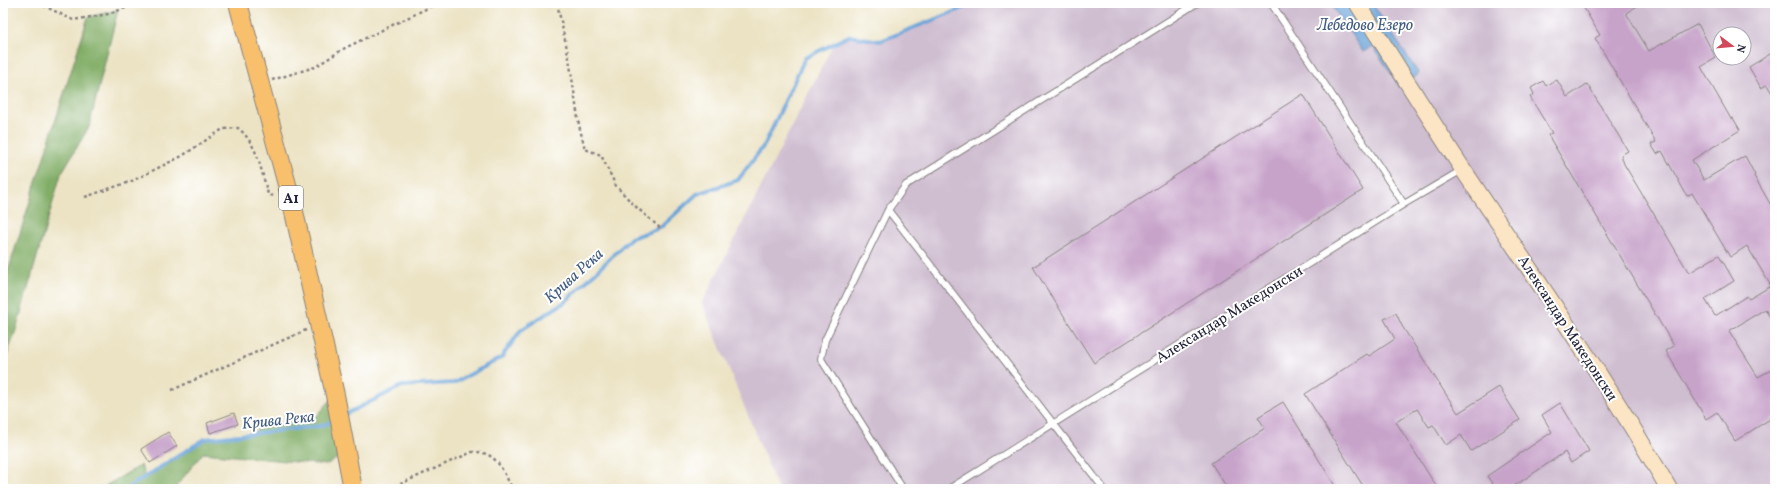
<svg xmlns="http://www.w3.org/2000/svg" width="1778" height="492" font-family="Vollkorn,serif">
	<rect width="100%" height="100%" fill="#fff"/>
	<filter id="ink" filterUnits="userSpaceOnUse"><feTurbulence type="fractalNoise" baseFrequency=".025" numOctaves="2"/><feDisplacementMap in="SourceGraphic" scale="8" xChannelSelector="R" yChannelSelector="G"/><feConvolveMatrix kernelMatrix="1 2 1 2 8 2 1 2 1" color-interpolation-filters="sRGB"/></filter>
	<filter id="wash" filterUnits="userSpaceOnUse"><feTurbulence type="fractalNoise" baseFrequency=".012" numOctaves="4" result="noise"/><feDisplacementMap in="SourceGraphic" scale="16" xChannelSelector="R" yChannelSelector="G"/><feGaussianBlur stdDeviation="0.9" result="paint"/><feColorMatrix in="noise" values="0 0 0 0 0 0 0 0 0 0 0 0 0 0 0 0 0 1.4 0 .05"/><feComposite in="paint" operator="in"/></filter>
	<g filter="url(#wash)">
		<rect width="100%" height="100%" fill="#ece3c4"/>
		<path fill="#cfbdd0" fill-rule="evenodd" d="M976,3H1775V489H778L702,303L833,45L849,36L880,41ZM1720,34H1744V58H1720Z"/>
		<path fill="#81ad66" stroke="#526850" d="M118,10L89,127L61,174L16,330L3,367V287L88,17Z
			M335,395L347,453L326,465L203,453L174,489H100L141,465L145,478L205,439L251,434L261,427L315,418Z"/>
		<path fill="#67a3d8" stroke="#44628a" d="M1330,3H1372L1419,74L1400,87L1373,46L1363,52Z"/>
		<g fill="none" stroke-linecap="round" stroke-linejoin="round">
			<path stroke="#67a3d8" stroke-width="4" d="M344,415L402,386L454,383L501,358L521,330L565,302L631,238L660,228L697,194L738,180L765,144L805,58L849,36L880,41L976,3
				M126,489L205,439L321,426L335,420"/>
		</g>
		<g id="blocks">
			<path fill="#c7a3ca" d="M1581,3H1642L1626,13L1649,51L1698,24L1716,58L1701,67L1731,119L1733,118L1740,130L1692,160L1704,180L1745,156L1755,175L1754,176L1775,212V326L1765,309L1729,331L1758,377L1775,368V416L1735,441L1717,412L1706,419L1666,351L1674,346L1548,135L1552,133L1530,97L1534,94L1531,88L1543,81L1546,86L1557,80L1567,97L1587,84L1628,151L1621,155L1624,164L1689,273L1719,255L1734,281L1705,299L1715,316L1747,296L1749,299L1771,286L1747,246L1730,257L1692,193L1687,196L1662,151L1657,154L1651,144L1656,142L1595,38L1600,35Z
				M1775,51V98L1767,85L1761,88L1749,67Z
				M1303,94L1363,190L1094,363L1033,267Z
				M1396,313L1402,326L1458,413L1499,387L1520,420L1471,451L1461,435L1446,445L1433,425L1429,427L1417,409L1396,422L1436,486L1431,489H1365L1305,394L1367,354L1369,356L1395,339L1384,319Z
				M1283,402L1337,489H1228L1211,463L1265,428L1258,417Z
				M1560,403L1589,451L1571,463L1565,452L1510,489H1496L1487,476L1552,432L1542,415Z
				M234,413L238,424L210,433L207,423Z
				M168,432L177,446L150,463L141,449Z"/>
		</g>
	</g>
	<g filter="url(#ink)">
		<use href="#blocks" fill-opacity="0" stroke="#878280" stroke-width="1"/>
		<g fill="none" stroke-linecap="round" stroke-linejoin="round">
			<g stroke="#878280" stroke-width="8">
				<path id="lane" d="M1271,3L1404,204
					M888,210L1104,489
					M903,489L821,359L825,340L888,210L906,185L1197,3
					M949,489L1404,204L1462,170"/>
			</g>
			<g stroke="#878280" stroke-width="18">
				<path id="secondary" d="M1357,3C1393,59 1428,116 1464,171C1534,276 1606,380 1669,489"/>
			</g>
			<g stroke="#878280" stroke-width="20">
				<path id="primary" d="M238,3L292,203L335,395L353,489"/>
			</g>
			<path stroke="#878280" stroke-width="2.5" stroke-dasharray="3 3" stroke-linecap="butt" d="M38,3L73,20L108,14L140,3
				M557,3L569,58L579,125L585,149L601,155L616,186L634,205L660,228
				M272,80L315,67L345,48L438,3
				M85,197L132,181L182,156L223,129L238,128C258,144 261,171 268,194L276,197
				M172,390L306,330
				M389,489L472,452C497,450 502,471 513,489"/>
			<use href="#lane" stroke="#fff" stroke-width="6"/>
			<use href="#secondary" stroke="#fce5c4" stroke-width="16"/>
			<use href="#primary" stroke="#f8bf6c" stroke-width="18"/>
		</g>
	</g>
	<g text-anchor="middle" stroke-width="4" stroke-linejoin="round" paint-order="stroke">
		<rect fill="#fff" stroke="#646476" stroke-width="1" x="279" y="186" width="24" height="24" rx="3"/>
		<g font-size="14" font-weight="bold" fill="#22223b">
			<text x="291" y="203">A1</text>
		</g>
		<g font-size="15" fill="#22223b" stroke="#fff">
			<text transform="translate(1229 314) rotate(-32)" y="5">Александар Македонски</text>
			<text transform="translate(1568 328) rotate(57)" y="5">Александар Македонски</text>
		</g>
		<g font-size="16" font-style="italic" fill="#415c82" stroke="#fff">
			<text x="1365" y="30">Лебедово Езеро</text>
			<text transform="translate(573 275) rotate(-42)" y="6">Крива Река</text>
			<text transform="translate(278 419) rotate(-6)" y="6">Крива Река</text>
		</g>
	</g>
	<rect width="1778" height="492" fill="none" stroke="#fff" stroke-width="16"/>
	<g transform="translate(1732 46) rotate(106)"><circle r="19" fill="#ffffff" stroke="#a7a7b1"/>
	<path d="M0-3L7 15L0 10L-7 15Z" fill="#d1495b"/>
	<text y="-6" font-size="11" font-weight="bold" text-anchor="middle" fill="#22223b">N</text>
	</g>
</svg>
